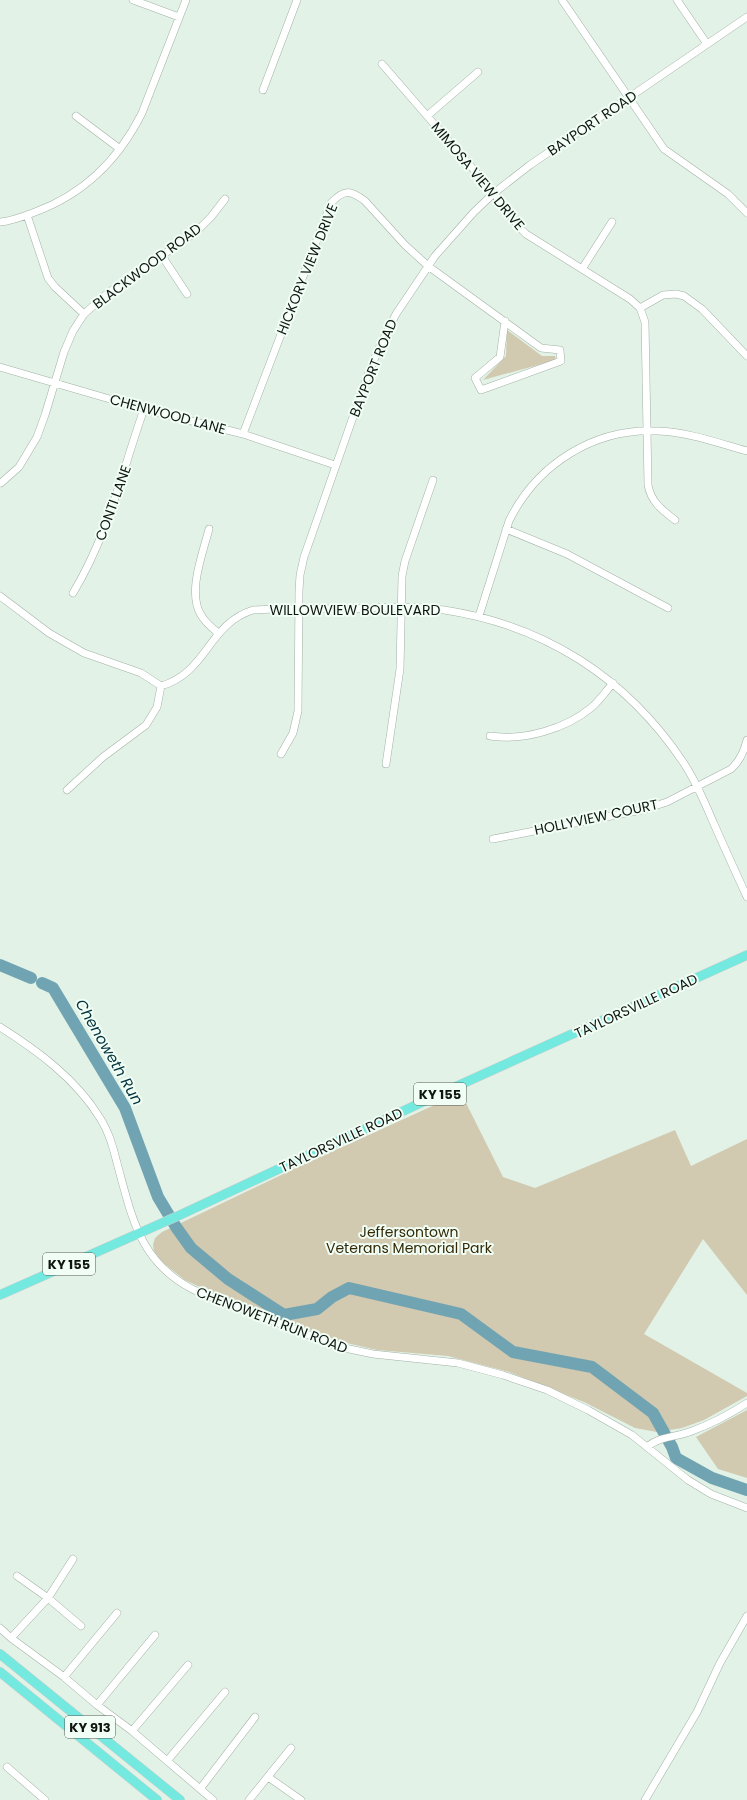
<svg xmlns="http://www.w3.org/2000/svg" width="747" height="1800" font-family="Poppins,sans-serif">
	<rect width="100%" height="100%" fill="#e2f2e6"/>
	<path fill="#d1c9b0" d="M507,330L542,356H555L556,360L483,380L506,356Z
		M461,1093L503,1177L535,1188L675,1130L691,1166L747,1139V1295L703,1239L644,1334L747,1393V1396L704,1420L682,1428L657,1432L635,1428L584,1402L509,1372L448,1356L377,1350L338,1341L204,1289L185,1280L162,1262L154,1251L153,1245L155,1238L162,1232L296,1168Z
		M747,1410V1478L718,1469L696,1437Z"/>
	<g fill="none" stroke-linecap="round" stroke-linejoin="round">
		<path stroke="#71a4b2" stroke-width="12" d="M0,965L31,978
			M42,983L53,988L125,1108L158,1197L176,1227L191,1248L228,1279L284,1315L317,1309L332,1297L349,1288L461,1314L513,1352L592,1367L653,1413L672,1447L676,1458L712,1478L747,1490"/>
		<g stroke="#a2b1a6" stroke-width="8">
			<path id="minor" d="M133,0L179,17
				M562,0L664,149L728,194L747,213
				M677,0L707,44
				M382,64L494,193L518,226L526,234L630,299L640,308L645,322L648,485C651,502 662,510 675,520
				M263,90L297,0
				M76,116L120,149
				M427,116L478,72
				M27,215L48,278L55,287L84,314
				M0,222C12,221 24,216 35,212C84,194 119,159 142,113L186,0
				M162,256L187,294
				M582,269L612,222
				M640,308L663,295L676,294L684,296L702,309L747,356
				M0,367L144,409L243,434L335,465
				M243,434L331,203C344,189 350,190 365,201L405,245L428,266L541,348L560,350L561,361L481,390L475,378L500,357L505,321
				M1,483L19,467L37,437L45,415L64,352L73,331L84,314L108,293L196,232L211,217L225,199
				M209,529C203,553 187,592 201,615C205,622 212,628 218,633
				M506,529L567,554L668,608
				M73,593C108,535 122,472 144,409
				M0,596L49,633L84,653L141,673L161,686C207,673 208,624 253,610C283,608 314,609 345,609C377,608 412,605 444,610C544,625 626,677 683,762C696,781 705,803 714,824C725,849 736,873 747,897
				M479,616L509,521C537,464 594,428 658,431C688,432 718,443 747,451
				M490,736C524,741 566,729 592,707C600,700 606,691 613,683
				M281,754L293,733L298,711L299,591L300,575L304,557L367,377L379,348L396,314L435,256L474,212L494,193L530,165L747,17
				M386,764L400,669L402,576L405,561L433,480
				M67,790L103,757L146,725L157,707L161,686
				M493,839L642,810L667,802L731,769C740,761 744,752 747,740
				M0,1027C38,1051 76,1079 100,1118C109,1132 113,1147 117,1163C132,1217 139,1262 194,1290L340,1347L373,1354L458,1363L503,1375L547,1390L588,1410L632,1435L688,1480L711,1494L747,1508
				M648,1446C661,1436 677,1437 692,1431C711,1424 730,1414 747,1403
				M17,1576L48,1598L81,1626
				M0,1628L11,1638L64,1677L97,1705L132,1731L213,1800
				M11,1638L48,1598L73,1559
				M64,1677L117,1613
				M97,1705L155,1635
				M132,1731L188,1665
				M167,1761L225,1692
				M7,1767L45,1800
				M268,1777L301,1800
				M200,1789L255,1717
				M249,1800L291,1748
				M645,1800L697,1712L720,1663L747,1616"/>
		</g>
		<g stroke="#cfd0cf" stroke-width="10">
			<path id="major" d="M0,1295L180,1215L444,1092L747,955
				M0,1654L180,1800
				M0,1672L157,1800"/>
		</g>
		<use href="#minor" stroke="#fff" stroke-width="7"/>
		<use href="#major" stroke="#73e9df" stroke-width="9"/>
	</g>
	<g text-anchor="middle" stroke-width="4" stroke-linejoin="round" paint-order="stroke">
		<g fill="#f1fef5" stroke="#545b55" stroke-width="1">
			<rect x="414" y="1083" width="52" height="22" rx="3"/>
			<rect x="43" y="1253" width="52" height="22" rx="3"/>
			<rect x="65" y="1716" width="50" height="22" rx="3"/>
		</g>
		<g font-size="13" font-weight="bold" fill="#101511">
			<text x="440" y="1099">KY 155</text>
			<text x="69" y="1269">KY 155</text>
			<text x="90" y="1732">KY 913</text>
		</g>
		<g font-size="14" fill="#101511" stroke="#f1fef5">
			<text transform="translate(592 123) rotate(-34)" y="5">BAYPORT ROAD</text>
			<text transform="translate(478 176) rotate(50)" y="5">MIMOSA VIEW DRIVE</text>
			<text transform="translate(147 266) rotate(-37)" y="5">BLACKWOOD ROAD</text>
			<text transform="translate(307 269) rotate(-68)" y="5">HICKORY VIEW DRIVE</text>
			<text transform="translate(373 368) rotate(-68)" y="5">BAYPORT ROAD</text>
			<text transform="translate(168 414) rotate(15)" y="5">CHENWOOD LANE</text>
			<text transform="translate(113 503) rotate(-70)" y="5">CONTI LANE</text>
			<text x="355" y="615">WILLOWVIEW BOULEVARD</text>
			<text transform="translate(596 817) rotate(-12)" y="5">HOLLYVIEW COURT</text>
			<text transform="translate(636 1006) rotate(-25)" y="5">TAYLORSVILLE ROAD</text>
			<text transform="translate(341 1140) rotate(-25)" y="5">TAYLORSVILLE ROAD</text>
			<text transform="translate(272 1320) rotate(21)" y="5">CHENOWETH RUN ROAD</text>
		</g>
		<g font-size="14" fill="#342906" stroke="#f1fef5">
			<text x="409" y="1237">Jeffersontown<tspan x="409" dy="16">Veterans Memorial Park</tspan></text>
		</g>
		<g font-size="15" font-style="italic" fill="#00323d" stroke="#f1fef5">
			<text transform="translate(109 1052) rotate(60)" y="5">Chenoweth Run</text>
		</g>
	</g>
</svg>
